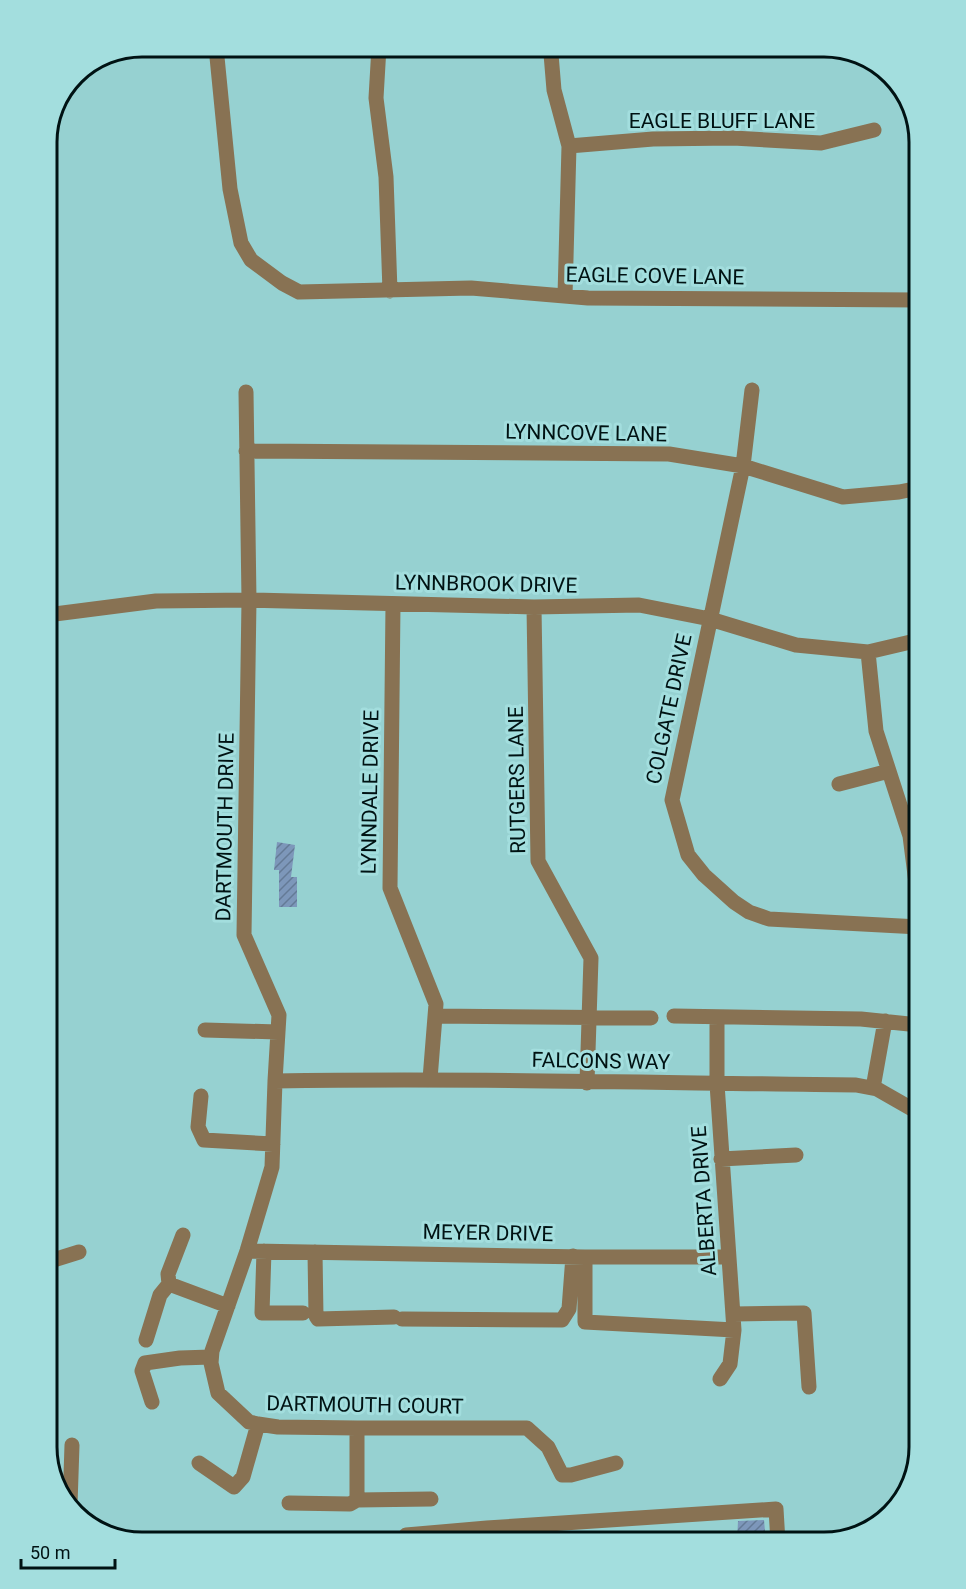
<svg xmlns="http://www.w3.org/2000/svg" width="966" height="1589" font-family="Roboto,sans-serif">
	<defs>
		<pattern id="building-hatch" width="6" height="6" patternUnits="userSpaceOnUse" patternTransform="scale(1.5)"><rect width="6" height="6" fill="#7d97ba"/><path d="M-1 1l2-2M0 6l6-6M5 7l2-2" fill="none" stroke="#647a96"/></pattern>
	</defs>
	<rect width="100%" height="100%" fill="#96d1d1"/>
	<path fill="url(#building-hatch)" d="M277,842L295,845L291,877H297V907H279V870H274Z
		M764,1520L766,1542H737L738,1521Z"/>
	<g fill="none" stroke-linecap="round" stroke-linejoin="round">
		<path stroke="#887253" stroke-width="15" d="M216,47L230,189L241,243L251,260L282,283L299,292L471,288L588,298L919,300
			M379,47L376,98L386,177L390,291
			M554,47L551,54L554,90L569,146L565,296
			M569,146L653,139L733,138L821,143L874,130
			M752,390L743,466L672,800L688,855L704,875L734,902L749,912L769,919L919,927
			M246,392L249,600L244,935L279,1015L275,1081L272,1167L247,1251L212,1351L211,1363L218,1393L249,1422L258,1424L278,1427L357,1428H527L548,1447L562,1475H571L616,1463
			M246,451L669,454L743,466L843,497L899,492L919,488
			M393,604L390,888L436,1004L430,1079
			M534,607L538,861L591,958L587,1083
			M47,615L156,601L249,600L534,607L639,605L710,619L796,645L868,652L919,640
			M868,652L876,731L910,836L919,906
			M839,784L889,771
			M435,1016L651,1018
			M674,1016L861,1019L909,1024L919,1027
			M717,1017V1084L734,1330L730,1364L720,1379
			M205,1030L278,1032
			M275,1081C469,1078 662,1083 856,1085L877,1089L919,1113
			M873,1088L885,1021
			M201,1096L198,1127L204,1140L273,1144
			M721,1159L796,1155
			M183,1235L168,1274L169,1284L228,1306
			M247,1251L585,1257H728
			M264,1251L262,1313H303
			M315,1252L316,1316L318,1319L394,1317
			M585,1257V1322L734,1330
			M47,1262L79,1252
			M734,1314L804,1313L809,1387
			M402,1319L562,1320L569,1309L573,1256
			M146,1340L160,1295L169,1284
			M152,1402L142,1371L145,1363L180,1358L211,1357
			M199,1463L234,1487L243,1477L258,1424
			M357,1500L431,1499
			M289,1503L350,1504L357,1500V1428
			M70,1505L72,1445
			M406,1542V1535L487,1528L776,1509L778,1542"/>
	</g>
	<g text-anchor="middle" stroke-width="6" stroke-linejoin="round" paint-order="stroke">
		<g font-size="21" fill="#001213" stroke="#a3dede">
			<text x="722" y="128">EAGLE BLUFF LANE</text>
			<text transform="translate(655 276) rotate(1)" y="7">EAGLE COVE LANE</text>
			<text transform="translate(586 433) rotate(1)" y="7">LYNNCOVE LANE</text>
			<text transform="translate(486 584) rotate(1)" y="7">LYNNBROOK DRIVE</text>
			<text transform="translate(669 709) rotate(-78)" y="7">COLGATE DRIVE</text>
			<text transform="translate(517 780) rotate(-91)" y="7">RUTGERS LANE</text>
			<text transform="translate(370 792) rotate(-89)" y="7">LYNNDALE DRIVE</text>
			<text transform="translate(225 827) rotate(-89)" y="7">DARTMOUTH DRIVE</text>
			<text transform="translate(601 1061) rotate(1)" y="7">FALCONS WAY</text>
			<text transform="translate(704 1201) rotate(-94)" y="7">ALBERTA DRIVE</text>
			<text transform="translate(488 1233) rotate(1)" y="7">MEYER DRIVE</text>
			<text transform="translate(365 1405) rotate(1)" y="7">DARTMOUTH COURT</text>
		</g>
	</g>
	<path d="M0 0H966V1589H0ZM142 57H824A85 85 0 0 1 909 142V1447A85 85 0 0 1 824 1532H142A85 85 0 0 1 57 1447V142A85 85 0 0 1 142 57Z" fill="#a3dede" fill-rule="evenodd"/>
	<path fill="none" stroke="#001213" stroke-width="3" d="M142 57H824A85 85 0 0 1 909 142V1447A85 85 0 0 1 824 1532H142A85 85 0 0 1 57 1447V142A85 85 0 0 1 142 57Z"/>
	<path d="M21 1559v9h94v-9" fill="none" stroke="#001213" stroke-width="3"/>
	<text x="30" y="1559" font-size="18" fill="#001213" stroke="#a3dede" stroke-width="4.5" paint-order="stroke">50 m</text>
</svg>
